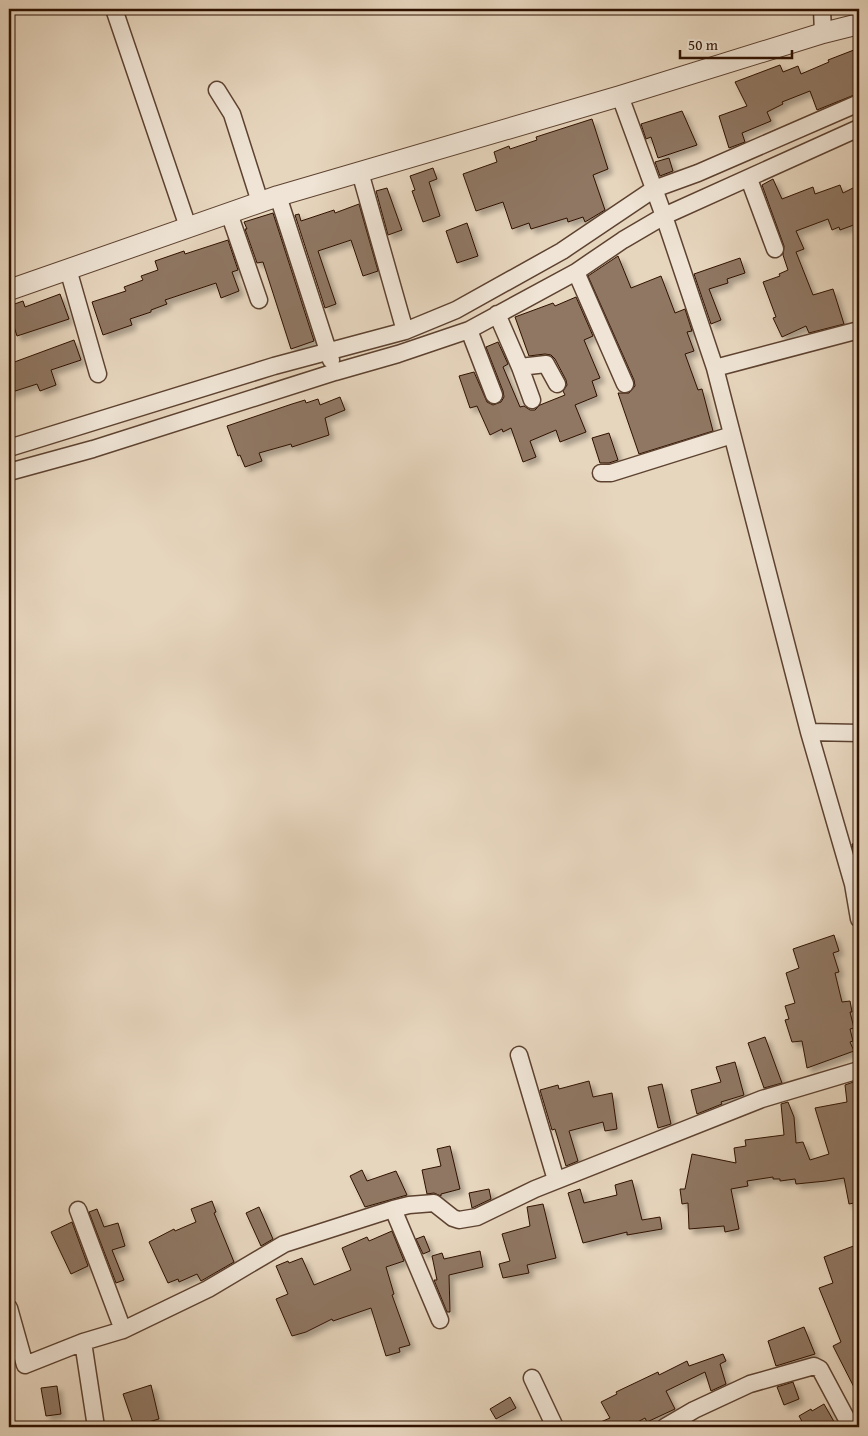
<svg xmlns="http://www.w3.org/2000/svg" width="868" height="1436" font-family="'Gentium Book Plus',serif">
	<defs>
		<filter id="shadow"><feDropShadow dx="4.5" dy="4.5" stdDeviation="2.5" flood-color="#0004"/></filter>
	</defs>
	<rect width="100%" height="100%" fill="#e7d6be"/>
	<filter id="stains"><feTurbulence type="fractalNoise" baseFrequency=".004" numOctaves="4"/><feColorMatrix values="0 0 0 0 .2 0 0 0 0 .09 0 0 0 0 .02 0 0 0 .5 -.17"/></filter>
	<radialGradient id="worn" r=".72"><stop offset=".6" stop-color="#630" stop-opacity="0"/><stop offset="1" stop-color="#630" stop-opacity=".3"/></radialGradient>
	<path fill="#8f7763" stroke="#2f1100" filter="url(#shadow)" d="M859,48V93L817,110L810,91L782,102L783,104L767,112L771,121L742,133L745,142L729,148L719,116L747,106L735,82L780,65L783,72L798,66L801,74L829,62L828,60Z
		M682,111L697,145L658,158L651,137L646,139L641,124Z
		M592,119L608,169L593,175L605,210L585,222L583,217L568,222L567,218L531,229L529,223L512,229L503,202L476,211L463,174L497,162L494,152L509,146L510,149L537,140L536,137Z
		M669,158L673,171L660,176L655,162Z
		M433,168L437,179L429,182L440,216L423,222L412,191L415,190L410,176Z
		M773,179L782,199L813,187L815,194L840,185L843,193L859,185V223L840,230L839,227L832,230L828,219L796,231L804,249L796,252L813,295L833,289L844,324L809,333L806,326L782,337L773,318L776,317L763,282L780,276L779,274L788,270L783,255L784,246L762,185Z
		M387,188L402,230L388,235L376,191Z
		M359,204L378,271L363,276L351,240L318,251L336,304L325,308L295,215L299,214L301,221L334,210L335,213Z
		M273,213L314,341L291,349L263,262L257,263L245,229H247L244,222Z
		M467,223L478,256L457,263L446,231Z
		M228,240L238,270L232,272L239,291L221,298L216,283L165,300L167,304L151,310V312L130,319L132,325L103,335L92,302L126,291L124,287L143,280L141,276L158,270L155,261L184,251L185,254Z
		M618,256L631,288L661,276L675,313L685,309L692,331L687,332L694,351L685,354L698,390L702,389L713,431L639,454L618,393H629L635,386L634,380L588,276Z
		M740,258L745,273L727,279L728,283L709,289L721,320L711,324L694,274Z
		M60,294L69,319L17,336L9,311V306L23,301L25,307Z
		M576,297L593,336L584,340L600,378L592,381L597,396L575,405L586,432L560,442L556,430L530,441L536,457L523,462L511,428L503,432L502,429L490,435L477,406L470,408L459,376L474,372L487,402L493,405L501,402L504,397L503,391L486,347L498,342L508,364L503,367L520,407L524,406L530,410H535L540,405L565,395L563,391L567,385L566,380L555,359L551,355L545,354L529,356L515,317L553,303L555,306Z
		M74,340L81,360L51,370L56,385L40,391L37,384L9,393V364Z
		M340,397L345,410L325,418L329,435L292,447L291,444L259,453L262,461L245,467L240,455L238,456L227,426L292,404L305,400L306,403L318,399L320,405Z
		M609,433L618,460L609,463H600L592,438Z
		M859,843V856L855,857L852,844Z
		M834,935L839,951L833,953L839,972L835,973L842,1002L850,1001L852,1012H850L854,1028L850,1029L853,1041L850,1042L854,1051L807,1068L802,1041L792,1042L785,1020L789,1019L785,1006L795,1003L786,973L799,968L793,949Z
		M765,1037L782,1083L764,1088L748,1043Z
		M735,1062L744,1095L721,1102L722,1104L697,1114L691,1090L721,1082L716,1067Z
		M859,1080V1202L849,1204L844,1178L826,1181L796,1184L795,1179L780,1181V1179H773V1177L747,1181L748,1186L731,1189L739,1229L725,1232L724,1226L689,1229L688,1203L682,1204L680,1189H685L692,1154L736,1163L734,1148L746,1146L745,1140L784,1135L781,1104L788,1102L794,1117L796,1143L803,1142L810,1160L829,1154L815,1108L847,1102L845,1085Z
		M589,1081L593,1097L612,1093L617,1129L605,1131L603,1122L569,1131L578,1161L566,1166L555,1129L552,1130L540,1090L558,1085L559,1089Z
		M662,1084L671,1124L658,1128L648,1087Z
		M450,1146L460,1189L441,1194V1196L434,1193L427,1194L422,1170L441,1166L437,1149Z
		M362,1170L367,1181L396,1171L407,1195L365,1207L350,1176Z
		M632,1180L642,1220L660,1217L662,1229L627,1235V1232L583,1243L568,1193L580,1189L584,1203L617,1195L615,1185Z
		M489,1189L491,1199L472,1208L469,1193Z
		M212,1201L216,1212L214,1213L234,1262L201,1281L197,1274L179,1282L178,1279L168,1283L149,1242L174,1229L175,1231L196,1222L191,1209Z
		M543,1204L556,1258L527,1265L529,1273L503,1278L499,1264L510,1261L502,1234L530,1226L527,1207Z
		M259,1207L273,1239L261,1246L246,1213Z
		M97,1209L104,1227L118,1223L125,1246L112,1250L124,1280L116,1283L89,1212Z
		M72,1222L88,1266L71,1274L51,1232Z
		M392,1231L404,1261L386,1267L394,1294L392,1295L410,1345L399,1348L400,1352L386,1356L371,1308L333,1321L332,1319L306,1332L292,1336L276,1299L288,1294L276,1266L288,1261L289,1263L302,1258L314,1285L351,1270L342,1248L367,1237L369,1241Z
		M424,1236L430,1251L423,1254L416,1239Z
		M859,1244V1397L833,1346L841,1342L819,1288L833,1283L824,1257Z
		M480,1251L483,1267L449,1275L450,1312H447L434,1280H437L432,1256L442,1253L444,1259Z
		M804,1327L815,1354L776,1366L768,1341Z
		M723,1354L726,1361L720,1364L726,1384L711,1391L705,1372L666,1391L675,1409L647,1422L645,1418L632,1425L631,1422L620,1427H589L610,1418L601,1402L617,1394L616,1392L658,1372L659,1375L687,1361L689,1366Z
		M793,1382L799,1399L784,1405L777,1387Z
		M151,1385L159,1419L134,1426L123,1394Z
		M57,1386L61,1414L46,1416L41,1388Z
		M510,1397L516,1408L496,1419L490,1409Z
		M824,1404L837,1427H805L799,1416L811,1409L812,1411Z"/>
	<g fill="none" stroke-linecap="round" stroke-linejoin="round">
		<g stroke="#5d4230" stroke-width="19">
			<path id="minor" d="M114,9L188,227
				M822,9L823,33
				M217,90L232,114L260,202
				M620,96L664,216L715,368L809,732L853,884L859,919
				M360,172L405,331
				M749,179L775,249
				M278,196L331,360
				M229,213L259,300
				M68,269L98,374
				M576,272L625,384
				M497,314L520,367L546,364L557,384
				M469,330L494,395
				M520,367L532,400
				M715,368L859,330
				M9,448L274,366L405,331L456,310L562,251L654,189L698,173L859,103
				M9,472L93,449L335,372L398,354L469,330L576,272L623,240L664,216L859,128
				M601,473H611L732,435
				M809,732L859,733
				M519,1055L556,1180
				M393,1209L440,1320
				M78,1210L123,1330
				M9,1308L25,1365L83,1342L123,1330L208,1289L284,1244L393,1209L409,1205L434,1203L453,1218L459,1220L477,1217L535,1189L762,1099L859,1070
				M83,1342L96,1427
				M532,1378L555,1427
				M665,1427L694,1410L750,1384L814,1366L820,1369L851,1427"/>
		</g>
		<g stroke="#5d4230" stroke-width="22">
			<path id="tertiary" d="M9,290L278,196L620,96L823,33L859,24"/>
		</g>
		<use href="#minor" stroke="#efe4d5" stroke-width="16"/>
		<use href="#tertiary" stroke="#efe4d5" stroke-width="20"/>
	</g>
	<rect width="868" height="1436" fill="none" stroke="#e7d6be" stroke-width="30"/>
	<rect x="10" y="10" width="848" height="1416" fill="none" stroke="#2f1100" stroke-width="2.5"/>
	<rect x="15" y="15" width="838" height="1406" fill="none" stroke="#2f1100"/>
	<path d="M680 50v8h112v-8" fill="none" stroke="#2f1100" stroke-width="2.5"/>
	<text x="688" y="50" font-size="15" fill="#2f1100" stroke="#efe4d5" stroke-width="4" paint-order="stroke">50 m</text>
	<rect width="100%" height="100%" filter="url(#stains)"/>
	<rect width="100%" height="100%" fill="url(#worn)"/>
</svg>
